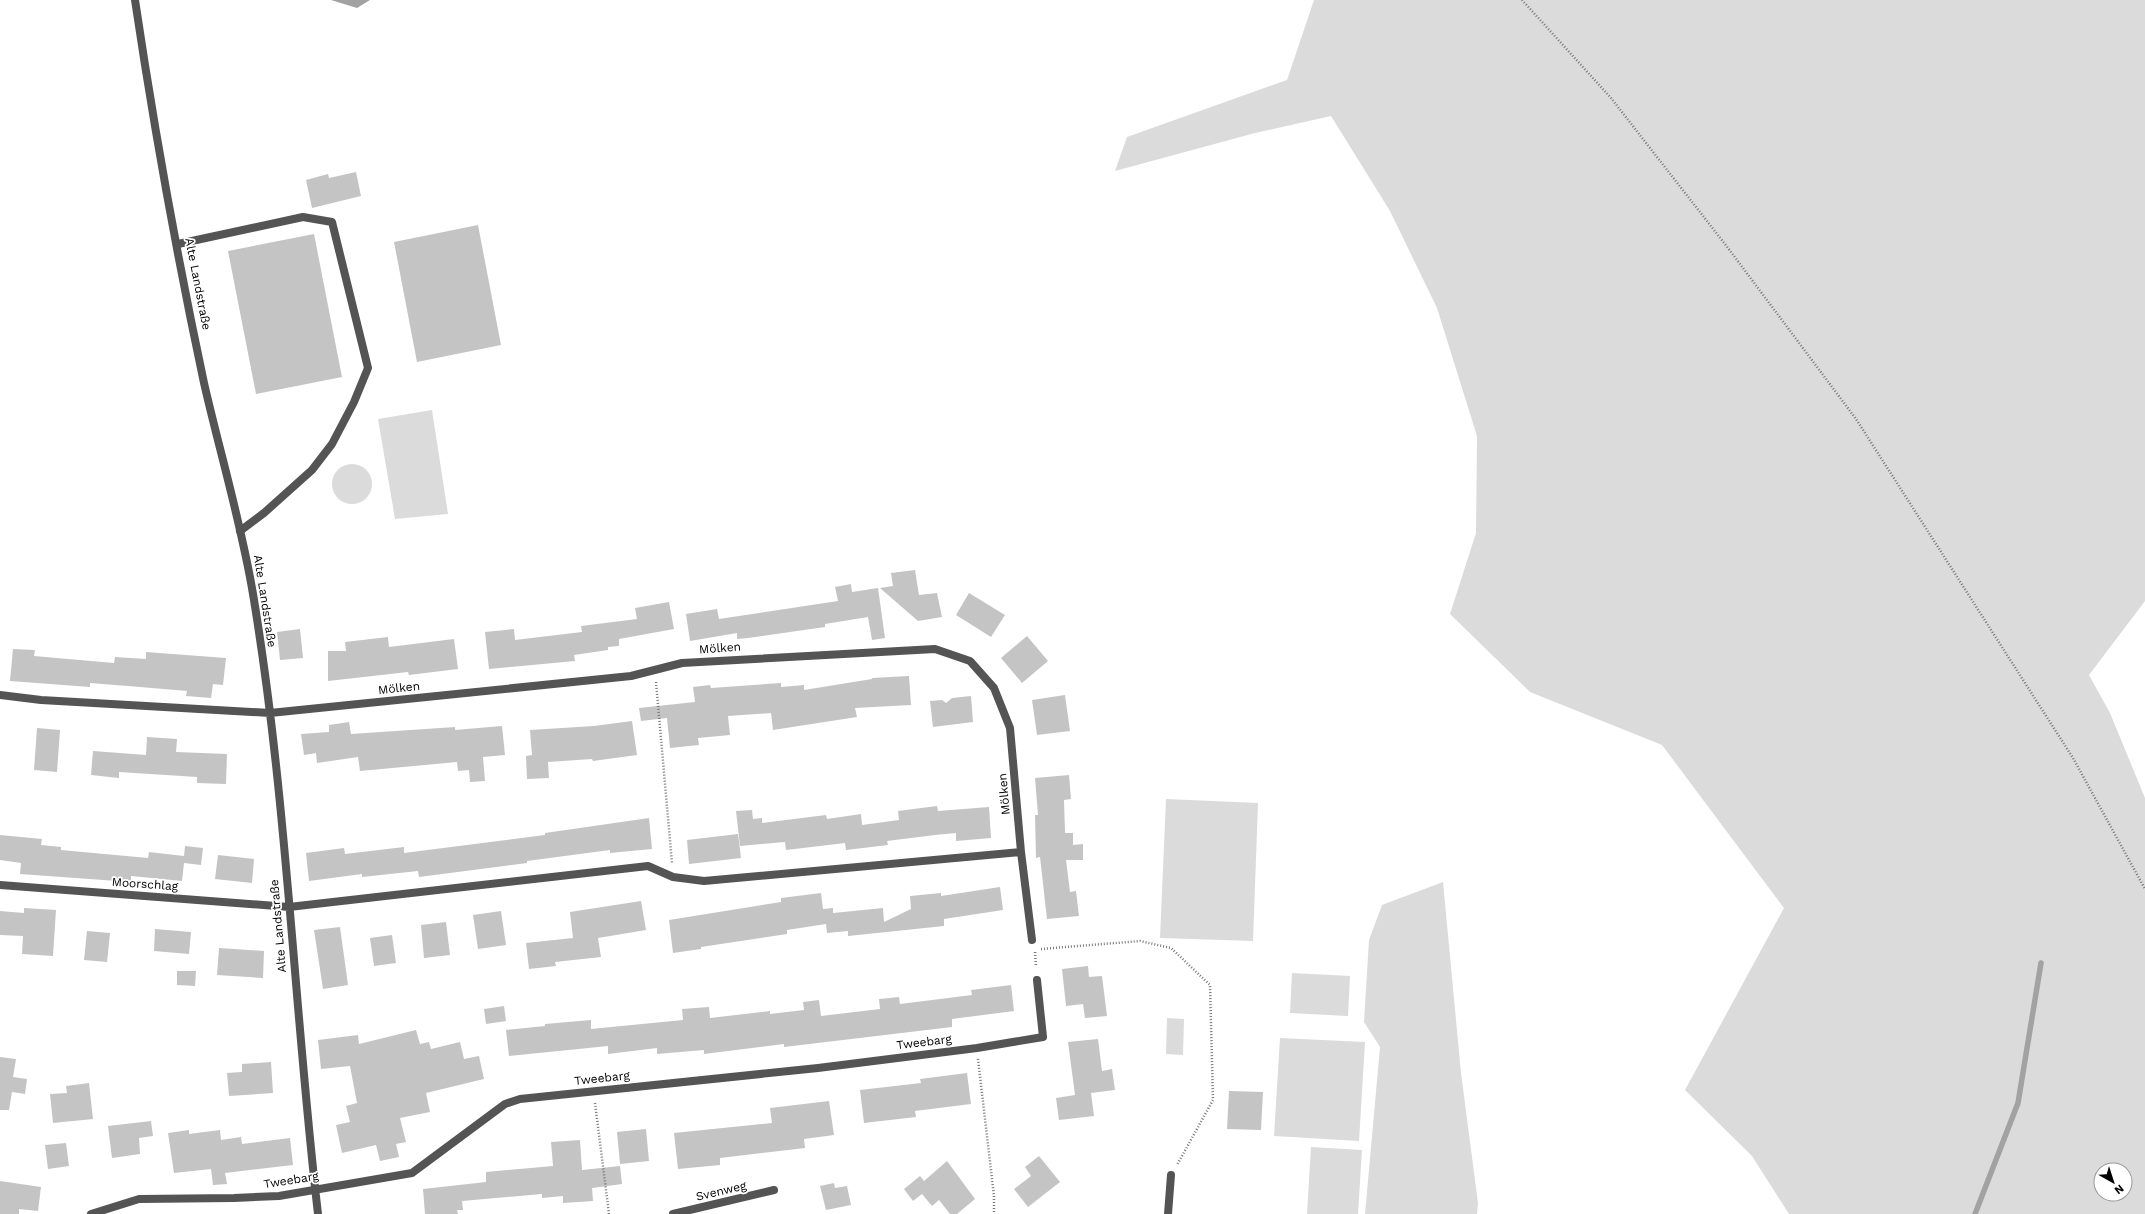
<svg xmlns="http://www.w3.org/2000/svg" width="2145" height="1214" font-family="'Work Sans',sans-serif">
	<rect width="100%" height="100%" fill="#fff"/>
	<path fill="#dbdbdb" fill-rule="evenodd" d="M1314,0H2145V601L2089,675L2110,713L2145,798V1214H1789L1752,1156L1685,1090L1784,908L1662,745L1530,692L1450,614L1476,533L1477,436L1437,308L1390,211L1331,116L1255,133L1115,171L1127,137L1287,80ZM2101,1170H2125V1194H2101Z
		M432,410L448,514L395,519L378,419Z
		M332 484a20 20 0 1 1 40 0a20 20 0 1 1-40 0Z
		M1166,799L1258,803L1253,941L1160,938Z
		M1443,882L1461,1073L1478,1203L1477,1214H1365L1380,1047L1364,1022L1369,940L1382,905Z
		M1292,973L1350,976L1348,1016L1290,1013Z
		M1167,1018L1184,1019L1183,1055L1166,1054Z
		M1280,1038L1365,1042L1359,1141L1274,1136Z
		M1311,1147L1362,1150L1358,1214H1307Z"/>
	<path fill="#a2a2a2" d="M331,0H370L357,8Z"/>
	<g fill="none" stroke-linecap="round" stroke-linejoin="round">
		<path stroke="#a2a2a2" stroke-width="5.5" d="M1975,1214L2018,1103L2041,963"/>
	</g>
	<path fill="#c4c4c4" d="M356,172L361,196L312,208L306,180L328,174L329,178Z
		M478,225L501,345L417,362L394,242Z
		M314,234L342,377L256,394L228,251Z
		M915,570L919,595L937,593L942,617L918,621L880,588L893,586L891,573Z
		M851,584L852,592L878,588L885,638L872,640L868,617L825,624V627L748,638L737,639V633L690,641L686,614L717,609L719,619L838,601L835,587Z
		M969,593L1005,615L991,637L956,615Z
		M669,602L674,629L619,639V646L608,647V650L574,655L575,661L489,669L485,632L514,629L515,640L582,632L581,626L637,619L635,608Z
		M300,629L303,658L280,660L277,632Z
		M1027,636L1048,661L1022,683L1001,658Z
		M388,637L389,647L454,639L458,669L409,675L408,672L328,681V651H346L345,642Z
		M13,649L35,650L34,656L114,663L115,657L146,659V652L226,658L223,685L213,684L211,698L186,696L187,691L140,687L90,683V687L10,681Z
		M909,676L911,705L855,708L857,717L773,730L771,713L728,716L730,735L698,738L699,745L670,748L667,718L641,721L639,708L695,702L693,687L710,685L711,688L781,683V687L804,685V690L872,679V678Z
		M1065,695L1070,731L1037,735L1032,700Z
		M971,696L973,722L933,727L930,701L942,700L946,703L952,698Z
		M632,721L637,755L593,761L592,759L548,762L549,778L527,779L526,756L532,755L530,730L594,726Z
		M349,722L351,734L455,727V730L502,726L505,755L483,757L485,781L470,782L469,770L458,771L457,762L360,771L358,757L317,763L316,753L304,755L301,734L329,732V725Z
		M37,728L60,730L57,772L34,770Z
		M147,737L177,739L176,752L227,754L226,784L197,783V777L119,772V778L91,775L93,751L146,755Z
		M1069,775L1071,799L1064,800L1065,833H1073V845L1083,844V860H1066L1070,892L1076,891L1079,916L1047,919L1040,857L1036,858L1035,815H1038L1035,778Z
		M937,806L938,811L989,807L991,838L956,841V833L935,835L887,841L888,845L846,850L845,843L786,850L785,842L740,846L736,811L752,810L753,819L762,818V823L826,815L827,819L861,814L862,825L899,820L898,811Z
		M649,818L652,849L610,853V850L527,861V863L419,877L418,871L362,877V874L309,881L306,853L344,848L345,854L404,847V853L545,835V833Z
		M738,834L741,858L689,864L687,840Z
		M0,835L42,839L41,845L61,847V850L148,858L149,852L184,856L185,846L203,848L201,865L184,863L182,881L131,876V882L20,874L21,863L0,860Z
		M218,855L254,859L252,883L215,879Z
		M1000,887L1003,910L944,919V926L848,936V931L827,933L826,924L787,930V934L701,947V949L673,953L669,920L781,902V898L821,893L823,909L833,908V913L883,908L884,922L911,909L910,896L941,893V896Z
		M641,901L646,930L598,938L601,957L555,962L556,966L529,969L526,943L573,938L570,912Z
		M24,908L56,910L53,956L22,954L23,936L0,935V911L24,913Z
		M501,911L506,945L478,949L473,915Z
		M446,922L450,955L424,958L421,925Z
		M340,927L348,985L323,989L314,930Z
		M155,929L191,932L189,954L154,951Z
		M87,931L110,933L107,962L84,960Z
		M392,935L396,963L374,966L370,938Z
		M219,948L264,951L263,978L217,975Z
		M1088,966L1089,977L1102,976L1107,1016L1085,1018L1083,1004L1066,1006L1062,969Z
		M177,971H196L195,986L177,985Z
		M1011,985L1014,1011L952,1019V1027L784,1047V1044L704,1054V1050L657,1054V1048L608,1054V1046L509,1056L506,1030L545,1026V1024L591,1020V1029L683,1020L682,1009L709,1007L710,1018L770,1011V1014L804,1010L803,1002L819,1000L821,1016L880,1009L879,999L899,997L900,1004L972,995L971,990Z
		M504,1006L506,1021L486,1024L484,1009Z
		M416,1030L420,1044L429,1042L431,1049L460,1042L464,1059L479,1056L484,1079L426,1093L430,1112L400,1118L406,1142L396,1144L399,1157L380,1161L376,1145L342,1153L336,1125L350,1122L346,1106L357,1103L350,1066L321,1069L318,1040L358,1035L359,1044Z
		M1098,1039L1102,1071L1112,1069L1115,1090L1091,1093L1094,1116L1059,1120L1056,1098L1075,1095L1068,1042Z
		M0,1057L16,1059L13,1077L27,1079L25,1094L12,1092L9,1110H0Z
		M271,1062L273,1093L229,1096L227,1073L242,1072V1064Z
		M967,1073L971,1104L915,1111L916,1117L864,1123L860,1090L921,1083L920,1079Z
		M89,1083L93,1119L53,1123L50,1094L67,1093L66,1086Z
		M1229,1091L1263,1092L1261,1130L1227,1129Z
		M829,1101L834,1135L804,1139L805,1148L720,1158V1165L678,1169L674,1133L772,1123L770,1108Z
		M151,1121L153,1136L139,1138L140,1154L112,1158L108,1126Z
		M646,1129L649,1161L620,1164L617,1132Z
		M189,1130V1134L220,1130L221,1140L241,1137L242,1144L290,1138L293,1165L225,1173L227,1184L213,1185L211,1169L174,1173L168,1133Z
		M580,1140L582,1170L620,1166L622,1184L592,1188L593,1201L563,1203V1196L542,1198V1194L462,1201L463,1210H457L458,1214H425L423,1189L486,1182V1172L553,1166L551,1142Z
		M66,1143L69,1166L48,1169L45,1145Z
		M1039,1156L1060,1182L1028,1207L1014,1189L1031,1176L1025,1167Z
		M947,1161L975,1199L957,1214H950L939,1200L932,1206L922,1194L913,1201L904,1189L920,1176L924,1181Z
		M0,1181L41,1187L38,1211L19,1209V1214H0Z
		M834,1183L835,1188L847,1186L851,1205L826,1210L820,1186Z"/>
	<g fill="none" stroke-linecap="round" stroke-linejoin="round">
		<path stroke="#767676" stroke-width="2.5" stroke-dasharray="1 2" stroke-linecap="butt" d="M1522,0L1611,98L1728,248L1856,419L2073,758L2145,889
			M656,682L672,863
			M1041,949L1140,941L1171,948L1210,985L1213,1100L1177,1165
			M1035,952L1036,967
			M978,1059L994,1196V1214
			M595,1103L609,1214"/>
		<path stroke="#545454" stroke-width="8" d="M178,244L303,217L332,222L368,368L354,402L332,444L312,470L264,513L240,531
			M1168,1214L1171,1175"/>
		<path stroke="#545454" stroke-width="8" d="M135,0C154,128 177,256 204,383C220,453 241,522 253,594C287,798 294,1008 318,1214
			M0,695L41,700L270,713L631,676L682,663L935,649L970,661L994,688L1010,728L1021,852L704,881L673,877L648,866L289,907L0,885
			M1021,852L1032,940
			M91,1214L139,1199L234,1198L279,1196L412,1173L505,1104L520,1099L818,1068L977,1048L1043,1037L1037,980
			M673,1214L774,1190"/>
	</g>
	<g text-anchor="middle" stroke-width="3.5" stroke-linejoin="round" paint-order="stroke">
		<g font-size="12" fill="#000" stroke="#fff">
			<text transform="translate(198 284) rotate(79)" y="4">Alte Landstraße</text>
			<text transform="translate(265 601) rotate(81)" y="4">Alte Landstraße</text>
			<text transform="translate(720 648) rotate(-4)" y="4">Mölken</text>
			<text transform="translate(399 688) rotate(-6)" y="4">Mölken</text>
			<text transform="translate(1004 794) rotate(-95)" y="4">Mölken</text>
			<text transform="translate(145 884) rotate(4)" y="4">Moorschlag</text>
			<text transform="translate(278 926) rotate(-95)" y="4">Alte Landstraße</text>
			<text transform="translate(924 1042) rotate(-7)" y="4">Tweebarg</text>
			<text transform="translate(602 1078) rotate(-6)" y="4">Tweebarg</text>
			<text transform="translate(291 1180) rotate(-9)" y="4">Tweebarg</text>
			<text transform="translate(721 1191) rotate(-13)" y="4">Svenweg</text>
		</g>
	</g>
	<g transform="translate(2113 1182) rotate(141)"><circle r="19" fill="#ffffff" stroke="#999999"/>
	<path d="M0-3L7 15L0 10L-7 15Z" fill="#000000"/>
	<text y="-6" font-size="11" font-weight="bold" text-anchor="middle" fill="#000000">N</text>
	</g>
</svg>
